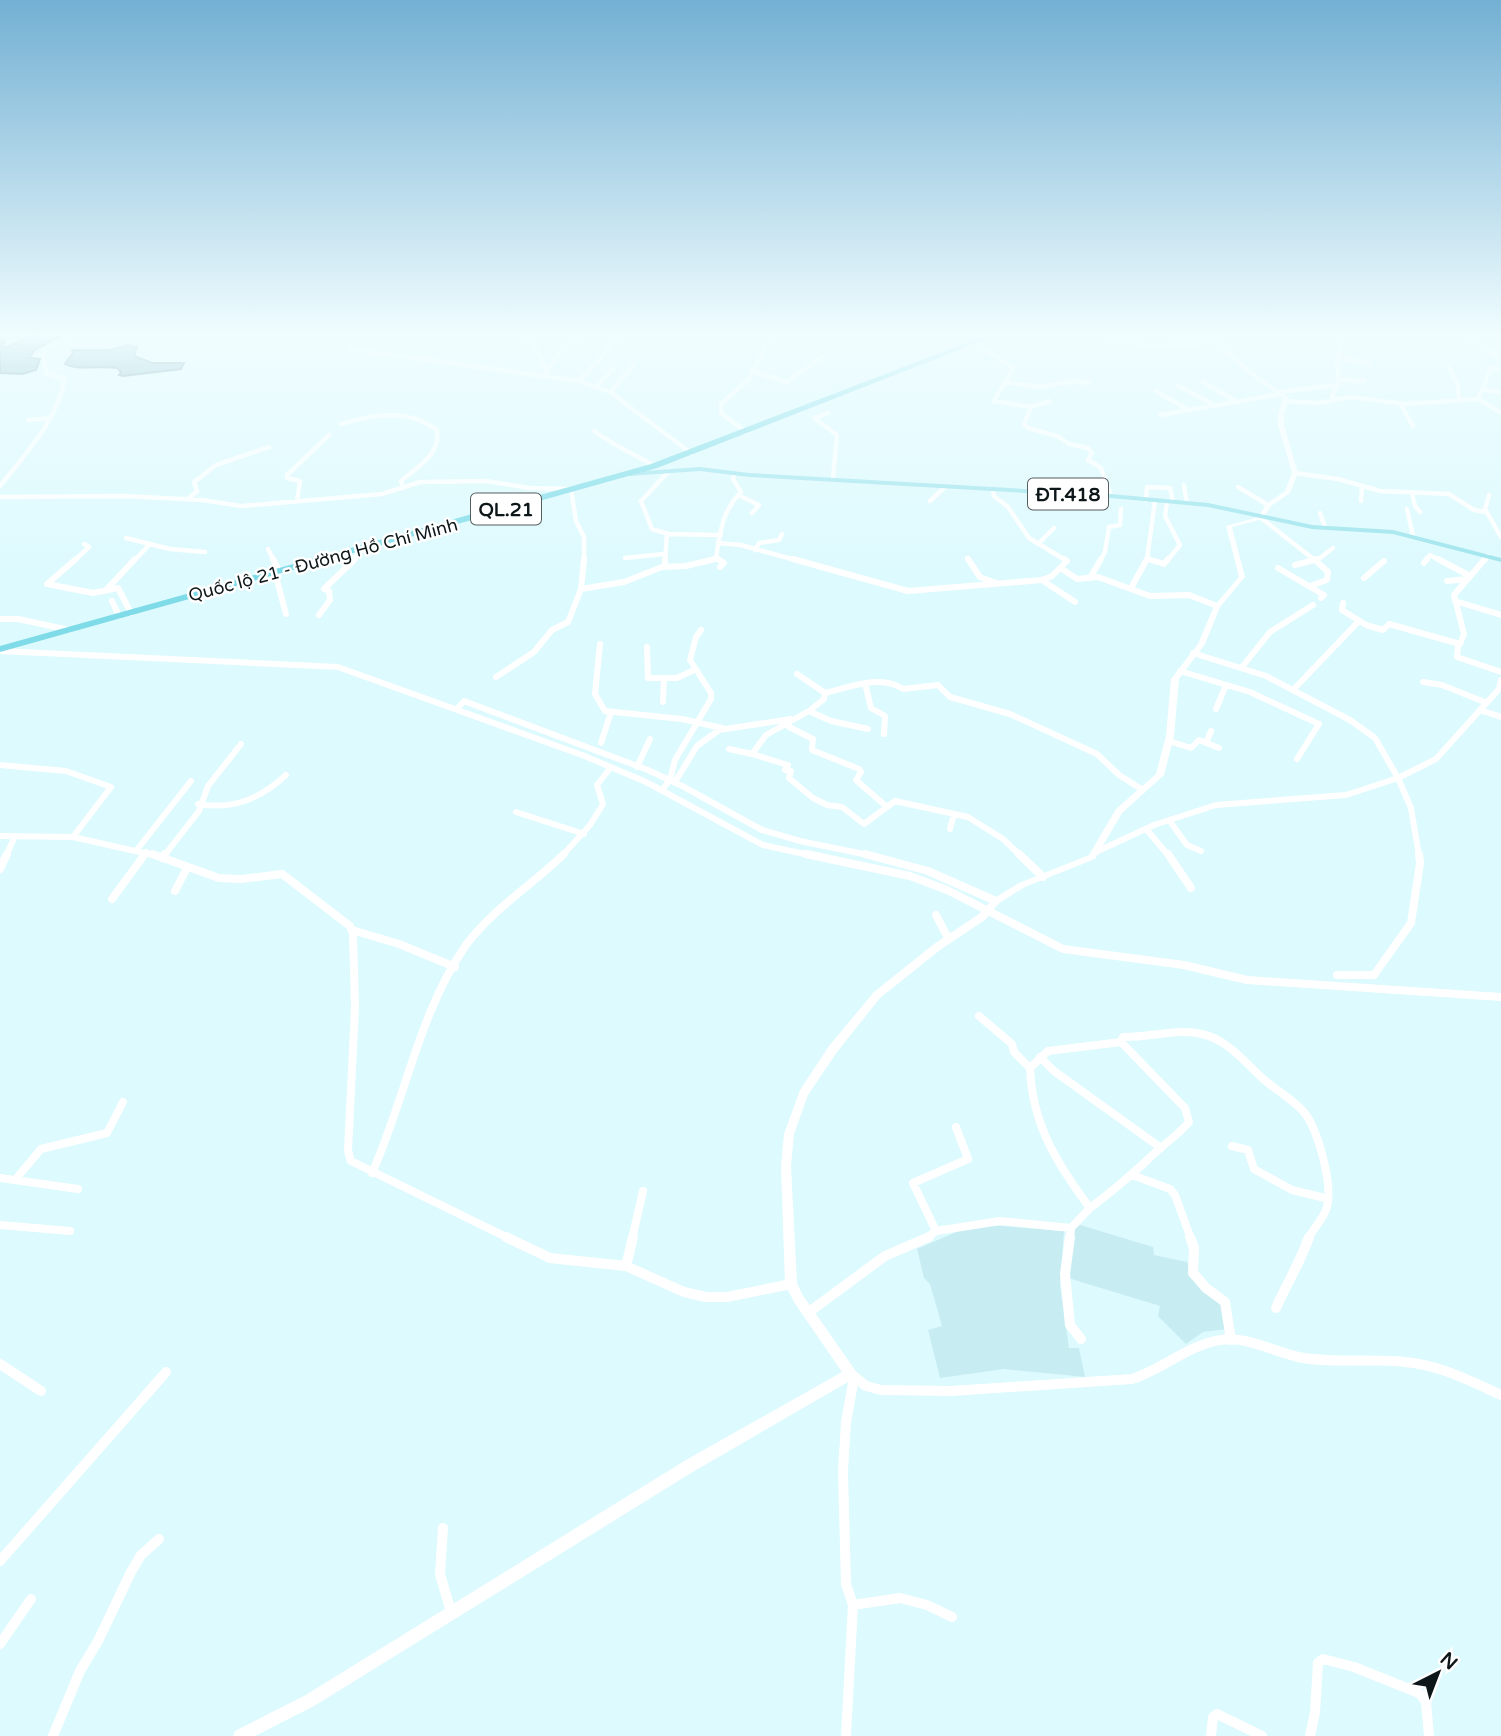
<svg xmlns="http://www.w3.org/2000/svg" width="1501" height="1736" font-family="'Varela Round',sans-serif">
	<rect width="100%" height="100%" fill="#ddfafe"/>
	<path fill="#c7edf3" d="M1077,1224L1153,1247L1154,1255L1187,1262L1194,1280L1220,1299L1226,1329L1203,1332L1186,1344L1158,1316L1160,1306L1068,1278L1073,1232Z
		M989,1225L1064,1231L1060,1285L1069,1348H1079L1085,1377L1004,1369L940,1378L928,1330L942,1326L930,1284L924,1278L917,1249L963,1229Z"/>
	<path fill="#65a9b3" stroke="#4b7d85" stroke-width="2" d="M40,333H65L35,350L29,358L40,359L36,370L22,374L0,373V337L5,341L3,347L5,348Z
		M128,345L137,347L134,356L152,363H184L181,369L123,376L119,375L121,372L117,368C100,365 77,371 65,364L73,353L72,350H109Z"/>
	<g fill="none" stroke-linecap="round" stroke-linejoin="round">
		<path stroke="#fff" stroke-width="4.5" d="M518,333L533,343L549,377
			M623,333L579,381L610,392L691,453
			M654,333L674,336L682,333
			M1079,333L1144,345L1216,344
			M1461,333L1501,358
			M196,336L200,333
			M1473,339L1500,333
			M976,343L1013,368L994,401L1031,407L1024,424L1028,428L1057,436L1069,444L1088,448L1092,453L1088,460L1101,468L1111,496
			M350,349L579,381
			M1337,358L1369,363
			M1449,367L1458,386L1459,399
			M751,371L787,382L822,356
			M546,372L559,354L584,333
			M1339,380L1364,381
			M1003,382L1040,387L1075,381L1089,383
			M1203,382L1234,400
			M1177,385L1214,405
			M596,387L613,369
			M1482,389L1501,393
			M1156,391L1187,409
			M610,392L633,366
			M1278,392L1338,385
			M1478,399L1491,368L1501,369
			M1334,400L1332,396L1339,380L1337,360L1345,333
			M1285,401L1318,403L1350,397L1406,404L1478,399L1501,413
			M1400,403L1413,426
			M1031,407L1050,401
			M828,413L814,418L837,435L833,479
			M1160,415L1281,394
			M28,420L50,418
			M341,424C375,414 407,408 437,430C441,455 417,467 401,481L403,488
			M594,431C614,446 633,453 654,466
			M746,432L721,413V404L750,378L772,333
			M669,471L641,501L652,529L668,534L721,535
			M1295,473L1338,479L1380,491L1449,494L1474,510L1487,512
			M1184,485L1187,503
			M0,486C26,453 57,421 65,379L46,373L43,349L80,333
			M1238,487L1268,505
			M571,489L576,521L584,537V561
			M993,490L994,496L1008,507L1029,538L1067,561
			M1412,493L1415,506L1420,512
			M738,495L759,505L752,513
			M1489,495L1485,509L1501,537
			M0,497L124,496L202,500L241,506L382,494L420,482L486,481L530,488L573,489
			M188,499L197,491L194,482L216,465L269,447
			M1146,500L1147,487L1170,488L1173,502
			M297,501L300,481L287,478V475L329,435
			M930,501L945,487
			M1361,501L1362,486
			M1407,509L1413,536
			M1320,513L1325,527
			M1261,518L1316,561
			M126,538L170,549L205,552
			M718,543L741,545L799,561
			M1038,544L1054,528
			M268,549L274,561
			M755,550L759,543L779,540L782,534
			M625,558L664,554
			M967,558L969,561
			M74,561L89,547L84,544
			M134,561L149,545
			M354,561L358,551
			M665,561L667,533
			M707,561L716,559
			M721,561L716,558C720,532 722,511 741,492L733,479L734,474
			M1100,561L1105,552L1109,527L1120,525L1121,509
			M1154,561L1147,559L1155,501
			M1167,561L1180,545L1165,516L1167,502
			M1316,561L1333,548
			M1425,561L1430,555L1441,561
			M1484,561L1488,556"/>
		<path stroke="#fff" stroke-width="6" d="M76,559L47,584L93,593L118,588L131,613
			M273,559L280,572
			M718,559L724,563L720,567
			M793,559L908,591L1042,580L1052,576L1067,561L1064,559
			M968,559L980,577L996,583
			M1148,559L1164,564L1168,559
			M1438,559L1470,576
			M1424,563L1427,559
			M1295,565L1318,559
			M665,567V559
			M1278,568L1324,595L1321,598
			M1062,569L1077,579L1098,577L1150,596L1189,595L1217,606
			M275,573L286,614
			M1090,578L1101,559
			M1364,578L1384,561
			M1042,580L1075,602
			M1447,581L1468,579
			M1310,586L1327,580L1328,572L1314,559
			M1131,588L1147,559
			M581,589L624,582L662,567L686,566L715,559
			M106,590L135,559
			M112,601L119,616
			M1455,601L1501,615
			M1343,603L1342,610L1366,625L1383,630L1389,624L1460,644L1464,634L1454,595L1485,559
			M319,615L330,600L329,591L324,589L355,559
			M0,619H18L69,630
			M600,644L595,694L605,711L682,719L722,728
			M1458,645L1457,657L1501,672
			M647,647L648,678H677L694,670
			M0,651L338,667L582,755L646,782L763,845L814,856
			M1193,653L1266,676L1350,720L1375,738L1398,778L1411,808L1419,856
			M1242,667L1270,632L1313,605
			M1180,671L1250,692L1319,724L1297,759
			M797,674L825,693C850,687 880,674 903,689L938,685L950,697L1010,714L1097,754L1119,775L1143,790
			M496,677L534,652L552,630L568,622L581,589L584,559
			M1423,682L1442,685L1487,703
			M865,683L871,708L885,716L884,734
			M1293,690L1358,622
			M825,693L824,699L809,711L766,735L752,754L788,765L785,770L791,771L789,778L813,798L827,805L842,807L864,824L895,801L968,817L1003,839L1021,856
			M663,702L664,678
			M457,709L464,701L648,770L684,787L762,830L800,841L873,856
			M1216,709L1226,685
			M1480,710L1501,717
			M809,711L831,721L868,729
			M1169,741L1191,748L1199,740L1219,748
			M601,743L611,712
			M1206,743L1211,731
			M729,749L752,754
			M0,765L66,771L111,787L73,837
			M637,767L650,739
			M675,782L697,746L719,730L791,719L787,724L789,727L813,739L812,750L859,769L861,772L856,780L887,807
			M662,790L670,780L675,760L711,699V693L690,660L696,637L701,630
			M198,804C233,810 260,799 286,775
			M516,812L584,834
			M1169,820L1187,845L1201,851
			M950,829L954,814
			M1146,829L1169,856
			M0,836L73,837L157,856
			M136,851L191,781
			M1096,852L1154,825L1216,805L1346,795L1398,778L1436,759L1499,689L1501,680
			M6,856L15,836
			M143,856L146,852
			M164,856L199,811L208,786L241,744
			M562,856L590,825L603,804L597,785L611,767"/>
		<path stroke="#fff" stroke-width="8" d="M152,854L219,878L241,879L282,874L350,926L353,934L355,1007L348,1151L351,1161L510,1239
			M806,854L910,876L947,890L1063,949L1184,965L1247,980L1501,997
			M865,854L928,871L996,901
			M1019,854L1043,877
			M1168,854L1191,888
			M162,858L165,854
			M0,869L7,854
			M175,891L187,868
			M112,899L145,854
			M936,915L948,938
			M352,930L399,944L455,967
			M1337,975H1374
			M1374,975L1411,923L1420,863L1419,854
			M979,1016L1012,1044L1014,1052L1030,1068
			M1040,1057L1054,1071L1161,1148
			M1232,1146L1248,1150L1254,1169L1292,1190L1325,1198
			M372,1173C405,1100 419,1012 466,945C493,909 532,885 564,854
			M1132,1175L1170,1189L1175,1195L1191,1239
			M0,1178L78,1189
			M15,1180L41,1149L107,1133L123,1102
			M1090,1208C1114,1190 1135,1172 1157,1151C1168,1141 1179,1134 1189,1122L1185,1108L1121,1042
			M0,1225L70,1231
			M936,1231L913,1183L968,1159L956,1127
			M632,1239L643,1191
			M925,1239L936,1231L1000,1221L1071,1228
			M1070,1239L1071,1228L1090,1208C1057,1164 1032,1124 1030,1068L1048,1051L1121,1042L1123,1037C1150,1038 1174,1028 1202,1034C1226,1039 1244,1061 1261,1077C1274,1089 1291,1098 1303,1111C1318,1128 1333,1185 1327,1207C1324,1218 1313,1229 1308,1239"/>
		<path stroke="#fff" stroke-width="10" d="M506,1237L550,1258L626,1266L684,1292L706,1297H727L791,1284
			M1070,1237L1065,1274L1070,1325L1081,1339
			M1190,1237L1194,1248L1193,1273L1206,1288L1225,1302L1231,1340
			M626,1266L633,1237
			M1276,1308C1287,1283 1300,1263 1309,1237
			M809,1312L885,1256L929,1237
			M0,1364L41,1391
			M851,1374L866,1386L881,1390L952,1391L1132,1379C1161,1370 1185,1348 1215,1341C1244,1334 1271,1351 1298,1357C1333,1364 1369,1358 1405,1362C1440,1365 1470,1381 1501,1395
			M443,1528L440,1574L451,1612
			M0,1561L166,1372
			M853,1605L900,1598L927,1605L952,1617
			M0,1644L31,1599
			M53,1736L80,1671L98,1641L131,1572L141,1555L159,1539
			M846,1736L853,1605L846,1584L843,1471L846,1422L854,1378
			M1211,1736L1213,1717L1217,1714L1262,1736
			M1310,1736L1315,1712L1318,1663L1323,1659L1354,1667L1419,1693L1426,1702L1429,1736"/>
		<path fill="#fff" fill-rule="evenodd" d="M1206,333H1211L1249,369L1289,398L1284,415V425L1298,473L1290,493L1271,506L1263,519L1232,527L1245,577L1220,607L1205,644L1179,679L1174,736L1164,775L1122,813L1095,859L1025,887L999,903L985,920L940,950L880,998L837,1052L808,1095L794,1134L791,1166L797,1283L802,1294L855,1370L857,1374L855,1378L696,1470L314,1706L255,1736H233L235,1731L304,1696L686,1460L842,1372L794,1302L785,1284L781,1166L784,1134L800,1090L829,1046L874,992L934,944L979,914L993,899L1019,883L1089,855L1116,809L1156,774L1166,736L1171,679L1198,644L1214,606L1239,577L1226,526L1259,517L1266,504L1285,491L1292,473L1278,425V415L1283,398L1245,371Z"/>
		<path fill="#9ee4ed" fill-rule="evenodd" d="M700,467L749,473L1111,494L1208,503L1312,525L1393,530L1501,558V562L1393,534L1312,529L1208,507L1111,498L749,477L700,471L629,476L625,474L629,472Z"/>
		<path fill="#7edbe7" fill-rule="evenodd" d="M992,333H1002L657,468L0,652V646L651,464Z"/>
	</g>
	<linearGradient id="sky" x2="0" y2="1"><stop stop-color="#73b0d3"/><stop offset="0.58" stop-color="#f0fdff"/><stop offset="1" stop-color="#f0fdff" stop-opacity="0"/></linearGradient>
	<rect width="1501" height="576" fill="url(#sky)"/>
	<g text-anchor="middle" stroke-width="5" stroke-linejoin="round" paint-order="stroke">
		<g font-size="18" fill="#0d1719" stroke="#fff">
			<text transform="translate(323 560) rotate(-15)" y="6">Quốc lộ 21 - Đường Hồ Chí Minh</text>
		</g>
		<g fill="#fff" stroke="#565d5e" stroke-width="2">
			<rect x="1028" y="478.5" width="80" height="31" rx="5"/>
			<rect x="471" y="493.5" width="70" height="31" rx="5"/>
		</g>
		<g font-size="19" font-weight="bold" fill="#0d1719">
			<text x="1068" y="501">ĐT.418</text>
			<text x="506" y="516">QL.21</text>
		</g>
	</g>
	<g transform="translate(1438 1673) rotate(42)" stroke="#ffffff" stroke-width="5" paint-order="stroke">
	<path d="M0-5L12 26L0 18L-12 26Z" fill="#0d1719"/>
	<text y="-10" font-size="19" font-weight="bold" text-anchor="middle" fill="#0d1719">N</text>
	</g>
</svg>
